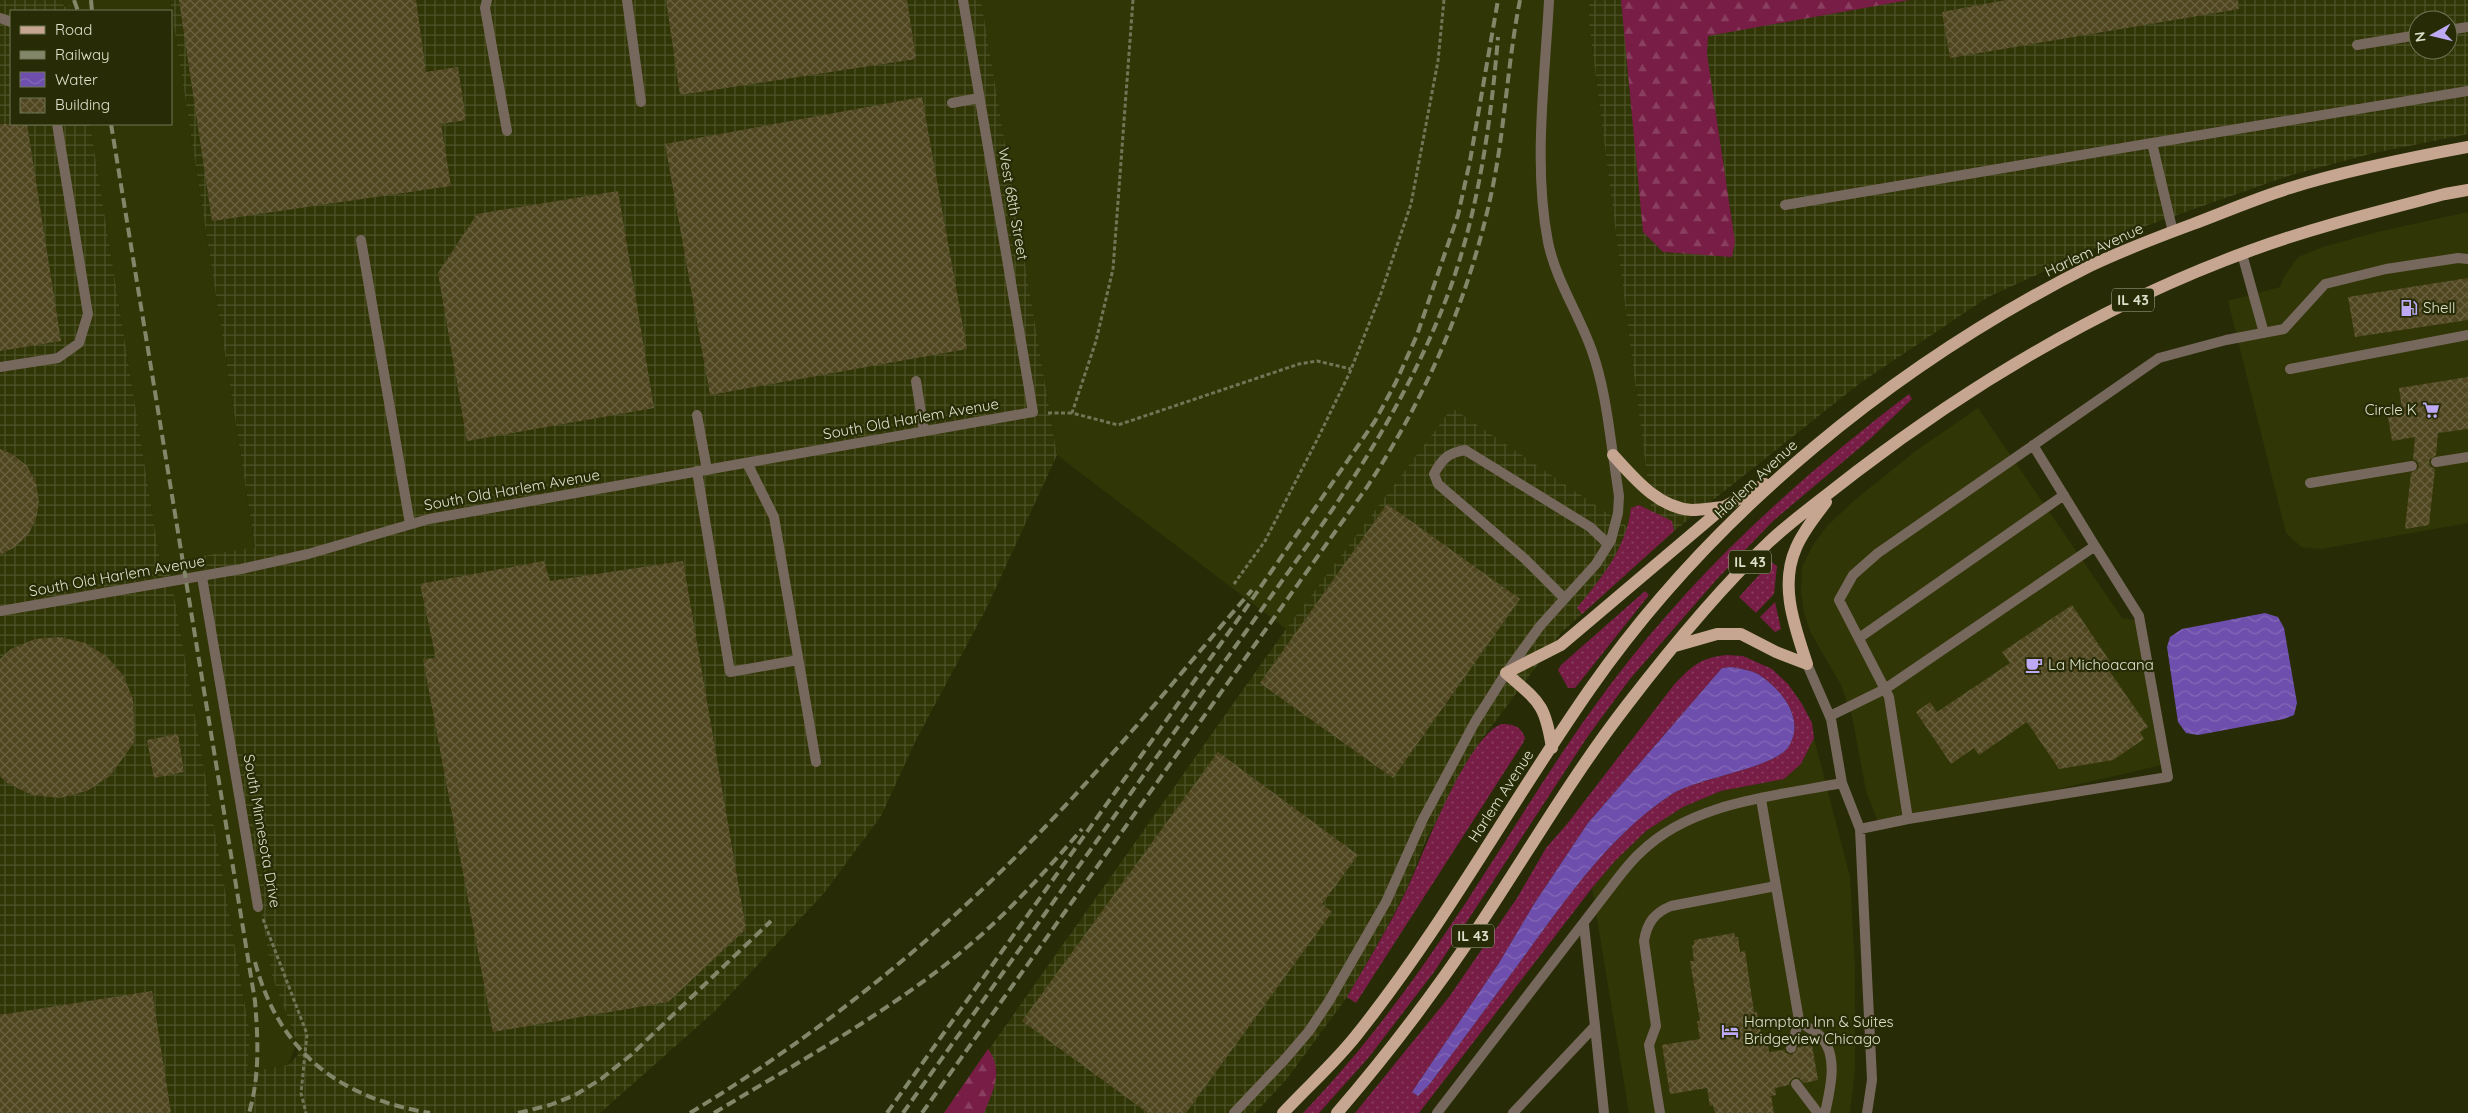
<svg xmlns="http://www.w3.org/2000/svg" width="2468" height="1113" font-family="Quicksand,sans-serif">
	<defs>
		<pattern id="industrial-grid" width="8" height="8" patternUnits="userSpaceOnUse" patternTransform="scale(1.25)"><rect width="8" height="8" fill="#303606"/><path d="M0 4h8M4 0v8" fill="none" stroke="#4e5329"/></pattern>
		<pattern id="grass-dots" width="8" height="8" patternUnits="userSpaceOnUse" patternTransform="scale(1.25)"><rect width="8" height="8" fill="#771d46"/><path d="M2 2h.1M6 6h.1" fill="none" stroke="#8a3e60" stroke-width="1.8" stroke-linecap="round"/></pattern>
		<pattern id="forest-firs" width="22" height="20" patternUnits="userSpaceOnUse" patternTransform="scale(1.25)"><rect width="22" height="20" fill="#771d46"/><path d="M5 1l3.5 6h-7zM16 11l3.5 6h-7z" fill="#8a3e60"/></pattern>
		<pattern id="water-waves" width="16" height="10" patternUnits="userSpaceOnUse" patternTransform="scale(1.25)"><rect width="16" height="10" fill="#6f4fad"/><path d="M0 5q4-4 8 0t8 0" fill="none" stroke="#8368b7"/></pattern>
		<pattern id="building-cross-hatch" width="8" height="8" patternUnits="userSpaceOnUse" patternTransform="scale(1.25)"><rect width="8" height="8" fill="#504721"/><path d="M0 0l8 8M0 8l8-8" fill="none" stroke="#696140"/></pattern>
	</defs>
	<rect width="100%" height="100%" fill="#272c06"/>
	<path fill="#303606" d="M63,0H170L255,548L203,557L272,976L297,1042L288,1065L246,1072L250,1034L169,566L161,567L90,124H171V11H72L71,6L64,7Z
		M981,0H1589V23L1656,546L1452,409L1286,629L1057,455Z
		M2468,212V523L2321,549L2301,547L2286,533L2228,301L2280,287L2284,277L2298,257L2323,247L2377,232Z
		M1978,408L2122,618L2143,621L2162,765L1881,830L1866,791L1852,716L1841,685L1811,633L1804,613L1801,592L1802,567L1813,545L1828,525L1856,499L1917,450Z
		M1814,738L1850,877L1855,968V1069L1850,1113H1629L1592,888L1615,861L1646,831L1683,807L1721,791L1784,779L1801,764Z"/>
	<path fill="url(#industrial-grid)" fill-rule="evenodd" d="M0,0H63L64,7L71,5L72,11H11V124H90L161,567L169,566L250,1034L247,1072L288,1065L298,1055L297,1042L272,976L203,556L255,547L170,0H981L1057,455L986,609L916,740L881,816L824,893L715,1011L600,1113H0Z
		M1589,0H2468V134L2374,153L2291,175L2137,229L1988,297L1860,383L1674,531L1561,633L1479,743L1426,840L1408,886L1387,927L1347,997L1286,1080L1255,1113H944L1286,629L1452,408L1656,546L1589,23ZM2418,20H2448V50H2418Z"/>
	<path fill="url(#grass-dots)" fill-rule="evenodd" d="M1909,394L1912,399L1870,439L1773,521L1717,579L1630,679L1588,736L1434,972L1369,1057L1319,1113H1303C1354,1060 1400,1000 1442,938C1499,855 1549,766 1610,685C1696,571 1796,480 1909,394Z
		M1639,505L1672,521L1674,531L1582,614L1577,608C1602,577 1626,549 1631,508Z
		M1771,562L1777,566L1774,594L1756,613L1739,597Z
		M1645,591L1649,595L1575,688H1568L1558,670L1561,665Z
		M1775,602L1781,629L1775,632L1760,617Z
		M1726,655L1743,656L1772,669L1788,684L1802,704L1812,723L1814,738L1801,764L1784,779L1721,791L1683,807L1646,831L1615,861L1592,888L1419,1113H1355L1449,997L1517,898L1546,848L1567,824L1673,686C1691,667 1699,658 1726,655ZM1732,667C1741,669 1750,670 1758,674C1780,688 1806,718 1789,746C1775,769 1696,777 1669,796C1610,836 1569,895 1528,951C1495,996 1462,1041 1429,1085L1418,1096L1412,1092L1499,963L1534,904L1588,823L1722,668Z
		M1501,724C1513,724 1521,726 1525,738L1523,743L1356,1003L1347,997C1368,961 1390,925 1408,887C1425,850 1466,739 1501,724Z"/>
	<path fill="url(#forest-firs)" d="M1621,0H1909L1708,36L1707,54L1735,242L1732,257L1663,252L1643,232Z
		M988,1049C1004,1071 993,1091 984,1113H944Z"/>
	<path fill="url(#water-waves)" d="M2265,613L2278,617L2284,628L2297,703L2294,715L2284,719L2198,735L2186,733L2178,722L2167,647L2170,637L2182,629Z
		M1732,667C1741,669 1750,670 1758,674C1780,688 1806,718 1789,746C1775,769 1696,777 1669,796C1610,836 1569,895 1528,951C1495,996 1462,1041 1429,1085L1418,1096L1412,1092L1499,963L1534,904L1588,823L1722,668Z"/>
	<path fill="url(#building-cross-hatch)" d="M179,0H416L426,72L458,67L466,120L441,124L451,186L212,221Z
		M666,0H907L916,59L680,95Z
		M2006,0H2238L2239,9L1950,58L1942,12Z
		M922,97L967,349L710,395L665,144Z
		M0,124H27L61,341L0,351Z
		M618,191L654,408L467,441L438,273L477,214Z
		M2468,278V320L2355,337L2348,297Z
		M2468,377V429L2438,433L2436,455L2429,460L2430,466L2435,469L2429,525L2405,529L2411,473L2419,468L2418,462L2413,459L2415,437L2392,441L2387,411L2402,409L2399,388Z
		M0,449L12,454L27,466L36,483L39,502L36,519L28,535L15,547L0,555Z
		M1387,504L1520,599L1393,778L1260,683Z
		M544,561L550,581L683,561L746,929L668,1002L493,1032L423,659L436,658L420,584Z
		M2072,605L2113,666L2108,669L2148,727L2140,732L2144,739L2113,760L2059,769L2027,722L1979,755L1974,748L1951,764L1916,712L1930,702L1937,712L2010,663L2002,652Z
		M60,637L85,643L106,656L123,675L133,699L135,741L110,776L87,791L60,798L32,795L7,783L0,776V659L11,649L35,639Z
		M178,734L184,772L154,778L147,740Z
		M1218,752L1358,855L1322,904L1332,912L1186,1113H1148L1022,1021Z
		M1734,933L1735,937H1738L1740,952L1745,951L1754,1012H1757L1763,1045L1768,1044L1769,1052L1784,1050L1786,1053L1792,1055L1798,1047L1812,1045L1818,1080L1804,1083L1799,1078L1795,1077L1790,1081L1789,1085L1775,1088L1776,1095L1771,1096L1774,1113H1715L1713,1105L1710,1106L1707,1088L1670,1094L1662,1045L1700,1039L1697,1021H1700L1690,961H1694L1692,945H1694V940Z
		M152,991L171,1113H0V1015Z"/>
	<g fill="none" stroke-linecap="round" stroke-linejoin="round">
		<path stroke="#727657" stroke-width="3" stroke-dasharray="4 2.5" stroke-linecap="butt" d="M1133,0L1113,269L1096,341L1072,413L1118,425L1299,364L1317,361L1351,369
			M1048,413H1072
			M1234,584L1265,541L1318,438L1350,372L1380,296L1411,204L1438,61L1444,0
			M263,919L307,1034L301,1093L306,1113"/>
		<path stroke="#77685d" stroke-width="10" d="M487,0L485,8L507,131
			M627,0L641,102
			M1549,0C1545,79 1533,165 1548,242C1556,281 1579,314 1592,351C1604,385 1608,420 1613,455
			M0,18L11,22
			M2448,30L2468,27
			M2357,45L2418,35
			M952,103L979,98
			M1785,205L2152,143
			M2173,232L2152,143L2468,91
			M361,240L410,524
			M2242,254L2264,333
			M0,367L58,358L79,343L88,314L57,124
			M2290,369L2468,335
			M916,381L924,431
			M697,415L707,470
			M2436,462L2468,457
			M747,463L774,517L816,762
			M697,471L730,672L798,660
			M2310,483L2412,466
			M1564,598L1525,559L1438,484L1434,474C1442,459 1448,453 1465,450L1590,527L1608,544
			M1859,638L2064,495
			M1830,716L1885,689L2095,546L2033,445
			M1761,799L1799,1020C1806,1028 1815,1030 1821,1037C1839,1056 1830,1090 1825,1113
			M1908,819L2168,777L2139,616L2095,546
			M1584,925L1595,1026
			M1791,1048L1799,1020
			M1796,1084L1818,1113
			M1513,1113L1595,1026L1604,1113
			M1660,1113L1649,1045L1656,1026L1644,941C1647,923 1654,913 1671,906L1776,886
			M1867,1113L1872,1080L1860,829L1908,819L1889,697L1839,600L1853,575L1878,553L2159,358L2226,340L2284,329L2325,284L2386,269L2458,258L2468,259"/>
		<path stroke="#77685d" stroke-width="10" d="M202,577L258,907
			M0,611L241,569L308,554L429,519L1033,412L963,0
			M1807,664L1831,719L1842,783L1860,829
			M1234,1113L1286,1058L1309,1031L1329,1001L1386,902L1423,819L1475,722L1506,673L1540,626L1596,564L1611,540L1618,513L1619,496L1613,455
			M1437,1113L1618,878C1625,869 1632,860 1641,852C1692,802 1775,796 1842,783"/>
		<path stroke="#c6a690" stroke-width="12" d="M1613,455C1634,478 1658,508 1692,510C1702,510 1713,508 1724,507
			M1675,646L1717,634H1741L1776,652L1807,664
			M1807,664C1795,627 1779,586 1796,548C1803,531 1815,517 1826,502
			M1552,748C1545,703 1539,702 1506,673L1561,645L1724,507L1765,484
			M1283,1113C1308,1086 1337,1061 1359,1032C1445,924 1511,802 1590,689C1714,511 1897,363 2090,266C2123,250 2158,237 2193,224C2225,212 2257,198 2290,188C2348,170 2408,158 2468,147
			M1337,1113C1388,1054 1434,993 1477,929C1527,854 1572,776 1627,705C1670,649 1717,591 1769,542C1796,517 1827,495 1856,472C1977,380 2108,302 2252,250C2315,227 2380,211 2445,194L2468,190"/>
		<path stroke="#82876a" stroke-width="4" stroke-dasharray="10 5" stroke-linecap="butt" d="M74,0L78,11
			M91,0L92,11
			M111,124L255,1001C258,1039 260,1076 249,1113
			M255,962C279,1052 339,1098 430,1113
			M518,1113L550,1105L575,1095L601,1079L631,1055L771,921
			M690,1113C820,1034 941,936 1046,826C1118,751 1184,669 1252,590
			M714,1113C792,1066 873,1021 945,965C996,926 1040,878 1082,829
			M887,1113L1244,611L1375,421L1396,382L1417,335L1458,215L1470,161L1498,0
			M903,1113L1319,529C1372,453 1419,374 1451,286C1479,207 1491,121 1498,37
			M922,1113L1367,487C1426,397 1468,301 1491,195C1505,131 1507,65 1520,0"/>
	</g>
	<defs>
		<g id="fuel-bare" transform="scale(1.35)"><path d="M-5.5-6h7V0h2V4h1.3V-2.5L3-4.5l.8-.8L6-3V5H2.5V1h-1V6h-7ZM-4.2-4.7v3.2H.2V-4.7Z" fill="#bea9f4" stroke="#272c06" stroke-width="2.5" paint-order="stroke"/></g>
		<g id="supermarket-bare" transform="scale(1.35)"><path d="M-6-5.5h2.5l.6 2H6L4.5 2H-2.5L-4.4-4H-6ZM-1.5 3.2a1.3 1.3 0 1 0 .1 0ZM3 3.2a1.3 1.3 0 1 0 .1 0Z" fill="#bea9f4" stroke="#272c06" stroke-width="2.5" paint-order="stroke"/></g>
		<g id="cafe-bare" transform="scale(1.35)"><path d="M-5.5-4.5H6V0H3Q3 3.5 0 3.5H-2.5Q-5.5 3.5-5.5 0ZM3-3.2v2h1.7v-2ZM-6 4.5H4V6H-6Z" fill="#bea9f4" stroke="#272c06" stroke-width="2.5" paint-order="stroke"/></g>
		<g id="hotel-bare" transform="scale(1.35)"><path d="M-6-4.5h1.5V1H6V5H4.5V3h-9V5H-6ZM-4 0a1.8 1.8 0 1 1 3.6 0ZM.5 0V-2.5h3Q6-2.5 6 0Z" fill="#bea9f4" stroke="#272c06" stroke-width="2.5" paint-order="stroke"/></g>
	</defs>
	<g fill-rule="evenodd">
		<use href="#fuel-bare" x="2409" y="308"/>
		<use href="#supermarket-bare" x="2431" y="410"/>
		<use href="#cafe-bare" x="2034" y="665"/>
		<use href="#hotel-bare" x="1730" y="1031"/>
	</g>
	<g text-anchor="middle" stroke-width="4.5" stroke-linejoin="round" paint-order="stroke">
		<g fill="#272c06" stroke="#a6ab91" stroke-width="1">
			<rect x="2112" y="288.5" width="42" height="23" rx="4"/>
			<rect x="1729" y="550.5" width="42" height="23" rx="4"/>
			<rect x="1452" y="924.5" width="42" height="23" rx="4"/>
		</g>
		<g font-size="14" font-weight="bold" fill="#dde1cc">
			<text x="2133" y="305">IL 43</text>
			<text x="1750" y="567">IL 43</text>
			<text x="1473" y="941">IL 43</text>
		</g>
		<g font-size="15" fill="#dde1cc" stroke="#272c06">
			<text transform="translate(1013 204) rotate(80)" y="5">West 68th Street</text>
			<text transform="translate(2094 250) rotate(-25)" y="5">Harlem Avenue</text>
			<text transform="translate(911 419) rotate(-10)" y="5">South Old Harlem Avenue</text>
			<text transform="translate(1756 479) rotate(-43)" y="5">Harlem Avenue</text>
			<text transform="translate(512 490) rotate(-10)" y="5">South Old Harlem Avenue</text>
			<text transform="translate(117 576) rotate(-10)" y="5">South Old Harlem Avenue</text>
			<text transform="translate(1501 796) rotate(-57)" y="5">Harlem Avenue</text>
			<text transform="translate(262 831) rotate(80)" y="5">South Minnesota Drive</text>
		</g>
		<g font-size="15" fill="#dde1cc" stroke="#272c06" text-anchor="start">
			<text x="2423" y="313">Shell</text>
			<text x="2417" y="415" text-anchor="end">Circle K</text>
			<text x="2048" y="670">La Michoacana</text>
			<text x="1744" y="1027">Hampton Inn &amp; Suites<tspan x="1744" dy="17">Bridgeview Chicago</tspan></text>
		</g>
	</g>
	<rect x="10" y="10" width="162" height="115" fill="#272c06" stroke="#707455"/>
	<rect x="20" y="26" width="25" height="8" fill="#c6a690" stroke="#707455"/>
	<text x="55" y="35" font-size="15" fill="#dde1cc">Road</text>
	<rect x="20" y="51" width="25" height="8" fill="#82876a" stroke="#707455"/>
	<text x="55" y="60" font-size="15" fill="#dde1cc">Railway</text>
	<rect x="20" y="72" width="25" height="15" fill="url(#water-waves)" stroke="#707455"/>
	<text x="55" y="85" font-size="15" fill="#dde1cc">Water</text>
	<rect x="20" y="98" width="25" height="15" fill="url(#building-cross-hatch)" stroke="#707455"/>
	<text x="55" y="110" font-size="15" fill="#dde1cc">Building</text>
	<g transform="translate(2433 35) rotate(262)"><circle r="24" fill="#272c06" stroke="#707455"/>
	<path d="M0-4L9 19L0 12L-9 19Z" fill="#bea9f4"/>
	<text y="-8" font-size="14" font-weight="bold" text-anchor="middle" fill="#dde1cc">N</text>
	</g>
</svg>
